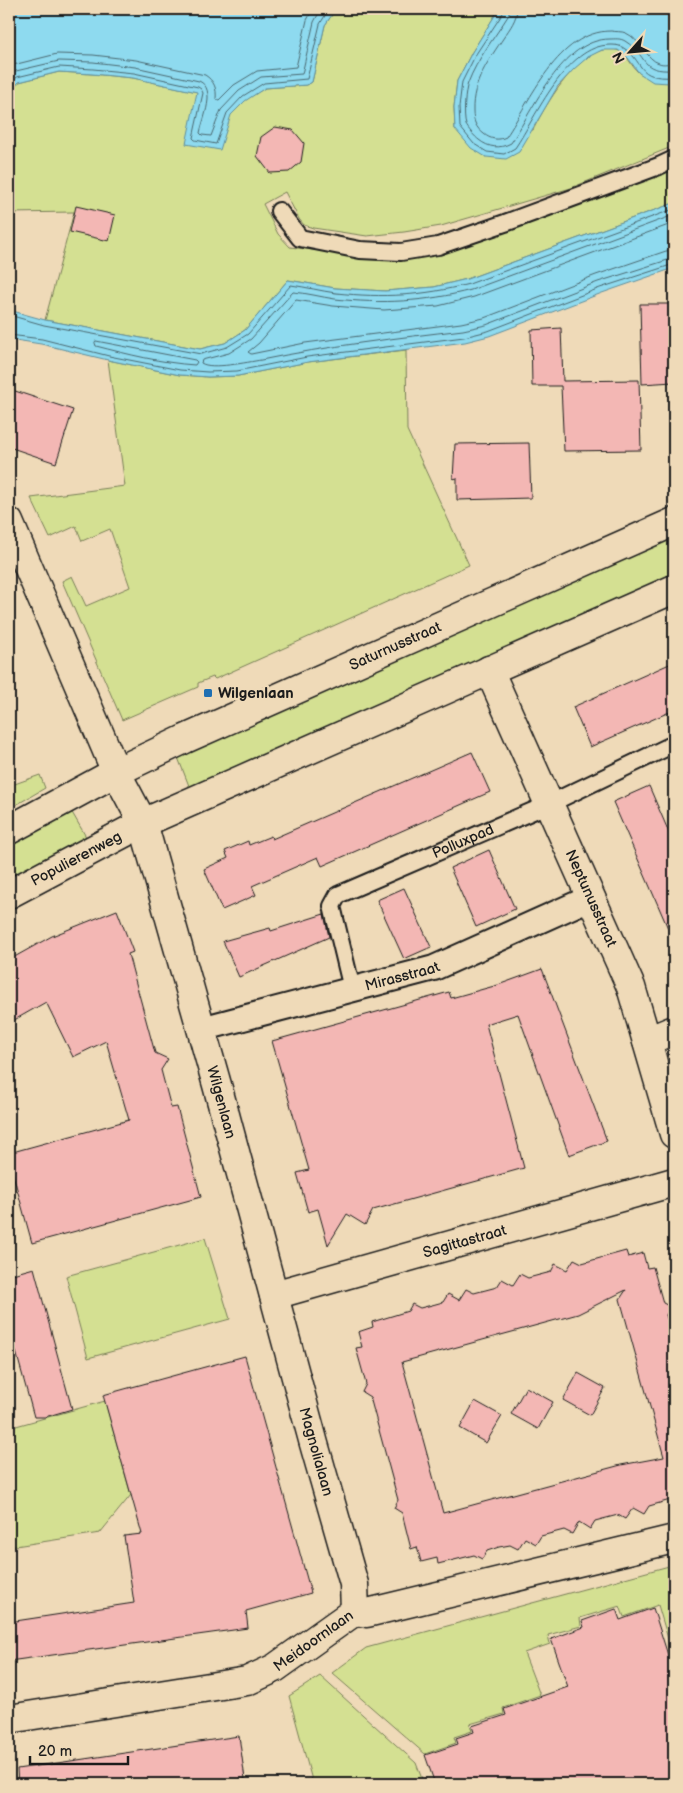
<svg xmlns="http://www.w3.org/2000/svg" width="683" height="1793" font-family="'Balsamiq Sans',sans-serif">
	<rect width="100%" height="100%" fill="#efdab8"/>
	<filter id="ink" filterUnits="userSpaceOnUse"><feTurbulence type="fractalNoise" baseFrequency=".02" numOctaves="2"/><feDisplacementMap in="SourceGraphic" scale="10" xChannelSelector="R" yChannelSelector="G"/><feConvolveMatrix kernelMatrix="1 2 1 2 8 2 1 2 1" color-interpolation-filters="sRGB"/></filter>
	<g filter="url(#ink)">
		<path fill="#d4e092" stroke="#787e57" d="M336,9H499L472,52L457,81L454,107L455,129L533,130C546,104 582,41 617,50C627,53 631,66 638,72C644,77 667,83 674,81V146L571,188L441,226L404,232L367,236L313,228L304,225L299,219L285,192L263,204L278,234L290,247L360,256L429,254L472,243L578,205L674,167V203L467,279L434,287L385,291L335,288L288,280L245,330L225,343L200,349L45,320L74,212L9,213V93L19,82L59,72L92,74L133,78L198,92L231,115L245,100L265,88L307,85L312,82L325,25Z
			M406,350L407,430L469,565L215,679L213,677L198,683V687L122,720L62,581L72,576L86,606L130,587L110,529L82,541L76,526L50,538L31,498L125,486L108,360L180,375L208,377L238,376L308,362Z
			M674,535V576L191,791L177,755Z
			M40,775L45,788L9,809V786Z
			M70,809L89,842L9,886V843Z
			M205,1238L230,1319L88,1358L66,1276Z
			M105,1401L131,1495L100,1533L9,1547V1428Z
			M669,1566V1569L674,1567V1659L658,1605L624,1617L620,1606L580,1618L581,1626L548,1635L550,1644L524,1653L540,1695L503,1708L504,1714L470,1724L472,1731L454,1737L456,1743L425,1754L332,1673L366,1648Z
			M320,1676L416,1763L422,1779L408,1784H313L289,1696Z"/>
		<path fill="#8edaef" stroke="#608e9b" d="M9,9H336L325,25L312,82L307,85L265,88L245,101L231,115L220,150L186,144L197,92L133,78L92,74L59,72L19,82L9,93Z
			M499,9H674V81L669,83L653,82L639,73L628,58L618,50H602L588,57L574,69L558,86L519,152L506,159L486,157L471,148L455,129L454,107L457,81L472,52Z
			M674,203V268L602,293L489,336L465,342L308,362L238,376L208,377L180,375L108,360L41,344L9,339V310L45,320L200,349L225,343L245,330L288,280L335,288L385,291L434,287L467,279Z"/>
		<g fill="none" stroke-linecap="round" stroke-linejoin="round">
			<path stroke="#4a6870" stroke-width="1" d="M503,9V13L476,54L462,82L459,107L460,127L474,144L487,152L504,154L515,148C536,117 566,45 610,45C614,45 618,45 622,47C646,61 634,80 674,77
				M510,9L508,16C495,37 477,59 468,83C465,90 463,117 466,125C468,129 475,137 479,140C489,148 500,149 511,143C533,110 562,39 610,39C615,39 620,38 625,41C650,57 638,72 674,70
				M517,9C517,19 510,28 504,37C489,60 472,82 473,111C473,121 476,128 484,134C490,139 498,141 506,137C530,101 558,31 611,31C616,32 621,31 626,33C640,39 647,60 659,63C664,65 669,63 674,63
				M9,66L57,54L93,55L136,60L205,75C214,81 217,88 216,99L219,100L234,85L257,71L296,67L307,20L313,9
				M9,76L16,71L59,61L93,62L135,67L199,81C217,89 203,118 200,133L202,135L211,136L221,110L239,91L261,77L302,74L314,22L321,9
				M9,86L17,77L59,67L93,69L134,73L198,87L201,89L203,93L193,138L195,140L216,144L227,113L243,96L264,83L307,79L320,24L329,9
				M674,215L471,290C426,302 381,304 335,299C321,297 307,293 293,292L251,339L229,353L202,360L201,363C211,370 248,362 261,360C328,346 396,338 463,330L486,325L598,282L674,258
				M674,223L474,297L438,306L384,310L333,306L296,300L259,343L248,352L251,354L305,343L461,323L484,318L596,275L666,251L674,250
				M9,315L44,325L201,354L227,347L248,334L291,285C306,287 321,291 336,293C384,298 422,296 469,284L674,209
				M9,335L42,339L109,356L180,370L208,372L237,371L307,357L464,337L488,331L600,288L674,264
				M96,341L195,360L197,362L195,365C162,363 127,354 96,346L95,343Z"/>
		</g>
		<path fill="#f3b7b4" stroke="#1c1c1c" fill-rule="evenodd" d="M275,127L293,130L304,143L301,162L289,172L270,173L257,156L261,137Z
			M76,206L115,215L109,241L70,232Z
			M640,304H671L673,382L642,384Z
			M561,328L563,381L639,380L641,450L564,451L561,386H532L531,330Z
			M9,389L73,410L56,463L9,447Z
			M529,443L531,498L457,500V478L453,479L455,444Z
			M674,662V710L590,747L573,707Z
			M472,752L490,792L322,866L318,857L252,886L256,895L222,910L204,869L228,858L225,851L248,841L249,845L271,836L272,839Z
			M649,786L674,844V942L613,802Z
			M489,850L515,909L476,927L450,868Z
			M404,888L431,947L404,959L377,900Z
			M117,910L133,952L128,954L155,1053L168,1059L161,1070L171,1108L177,1107L201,1197L32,1243L9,1160V1153L129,1120L106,1041L73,1057L46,1002L9,1023V960L52,936Z
			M324,914L329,937L239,977L223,941L270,928L271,931Z
			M542,969L607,1141L569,1155L518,1014L486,1024L524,1168L373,1210L365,1225L347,1214L328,1245L318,1209L308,1212L297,1173L309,1170L272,1041L449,992L451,998L498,985Z
			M626,1251L628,1257L643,1253L647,1268L653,1267L663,1303L671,1307L666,1315L674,1338V1499L649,1506L644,1514L633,1508L625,1519L618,1515L595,1521L590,1529L579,1522L572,1534L564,1530L541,1536L536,1544L525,1538L518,1549L510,1545L499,1547L487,1551L482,1559L474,1555L438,1564L437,1558L421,1562L417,1547L411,1549L402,1513L394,1508L398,1500L370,1397L362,1392L366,1384L356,1348L362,1347L358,1332L373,1327L372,1322L408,1311L412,1304L420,1308L432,1305L443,1302L448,1294L459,1300L466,1289L474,1293L497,1287L502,1279L513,1285L520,1274L528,1278L551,1272L555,1264L567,1270L574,1259L582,1263ZM626,1290L620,1299L664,1457L621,1465L443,1513L402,1362L578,1314Z
			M34,1268L72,1409L45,1417H34L9,1326V1275Z
			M245,1356L311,1593L246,1611L248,1628L9,1661V1622L134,1603L124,1536L142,1534L103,1395Z
			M578,1373L605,1388L590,1415L563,1400Z
			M526,1387L553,1402L538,1429L511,1414Z
			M475,1401L502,1416L486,1443L460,1428Z
			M653,1608L674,1674V1784H435L425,1755L458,1744L456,1738L474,1732L472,1726L506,1715L504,1709L568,1687L551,1639L584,1627L582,1621L616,1609L620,1620Z
			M239,1736L245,1779L207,1784H18L17,1769Z"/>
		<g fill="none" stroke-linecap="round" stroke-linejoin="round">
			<g stroke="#1c1c1c" stroke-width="20">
				<g id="service">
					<path d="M279,211L300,238L360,250L401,252L438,246L505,223L659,166L674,159"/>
					<path id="s1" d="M352,989L332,906L338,895L549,804L674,744"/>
				</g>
			</g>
			<g stroke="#1c1c1c" stroke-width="28">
				<g id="pedestrian">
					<path id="s2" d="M201,1029L434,968L592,897"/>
				</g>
			</g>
			<g stroke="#1c1c1c" stroke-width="31">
				<g id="minor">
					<path d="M9,522L116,772"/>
					<path id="s3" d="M489,670L631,987L674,1134"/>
					<path id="s4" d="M143,823L217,1085L314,1444L354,1584L355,1611"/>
					<path d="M647,1041L674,1030"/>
					<path id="s5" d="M274,1295L674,1182"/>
					<path id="s6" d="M9,1719L247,1681L275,1668L355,1611L367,1613L674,1539"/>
				</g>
			</g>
			<g stroke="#1c1c1c" stroke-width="31">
				<g id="tertiary">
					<path d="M116,772L143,823"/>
					<path id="s7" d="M9,830L116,772L185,739L674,522"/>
					<path id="s8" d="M9,894L143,823L674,589"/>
				</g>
			</g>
			<use href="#service" stroke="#efdab8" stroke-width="16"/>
			<use href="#pedestrian" stroke="#efdab8" stroke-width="24"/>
			<use href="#minor" stroke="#efdab8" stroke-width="28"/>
			<use href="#tertiary" stroke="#efdab8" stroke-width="28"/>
		</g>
	</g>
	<rect fill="#1f6fb2" stroke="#efdab8" stroke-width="2" x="203" y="688" width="10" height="10" rx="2.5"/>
	<g text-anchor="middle" stroke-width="5" stroke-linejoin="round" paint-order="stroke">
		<g font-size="15" fill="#1c1c1c" stroke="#efdab8">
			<text dy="5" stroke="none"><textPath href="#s7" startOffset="428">Saturnusstraat</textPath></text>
			<text dy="5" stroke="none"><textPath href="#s1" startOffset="234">Polluxpad</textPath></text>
			<text dy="5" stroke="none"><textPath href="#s8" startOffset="76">Populierenweg</textPath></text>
			<text dy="5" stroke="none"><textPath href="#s3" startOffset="250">Neptunusstraat</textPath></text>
			<text dy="5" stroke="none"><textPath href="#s2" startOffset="208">Mirasstraat</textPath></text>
			<text dy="5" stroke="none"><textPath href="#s4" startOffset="290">Wilgenlaan</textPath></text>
			<text dy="5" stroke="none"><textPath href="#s5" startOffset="198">Sagittastraat</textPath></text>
			<text dy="5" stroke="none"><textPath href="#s4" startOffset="652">Magnolialaan</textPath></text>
			<text dy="5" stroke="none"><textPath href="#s6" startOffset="319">Meidoornlaan</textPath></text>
		</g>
		<g font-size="15" font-weight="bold" fill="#1c1c1c" stroke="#efdab8" text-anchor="start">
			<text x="218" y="698">Wilgenlaan</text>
		</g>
	</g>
	<rect width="683" height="1793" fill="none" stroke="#efdab8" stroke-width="30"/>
	<rect x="15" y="15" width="653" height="1763" fill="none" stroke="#1c1c1c" stroke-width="2" filter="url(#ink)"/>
	<g transform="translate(630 52) rotate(243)" stroke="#efdab8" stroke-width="4" paint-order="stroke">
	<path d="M0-4L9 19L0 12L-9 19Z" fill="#1c1c1c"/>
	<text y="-8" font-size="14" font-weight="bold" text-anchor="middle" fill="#1c1c1c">N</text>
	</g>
	<path d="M30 1756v8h98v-8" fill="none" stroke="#1c1c1c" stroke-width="2.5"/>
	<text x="38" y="1756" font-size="15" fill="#1c1c1c" stroke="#efdab8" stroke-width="4" paint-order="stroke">20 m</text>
</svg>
